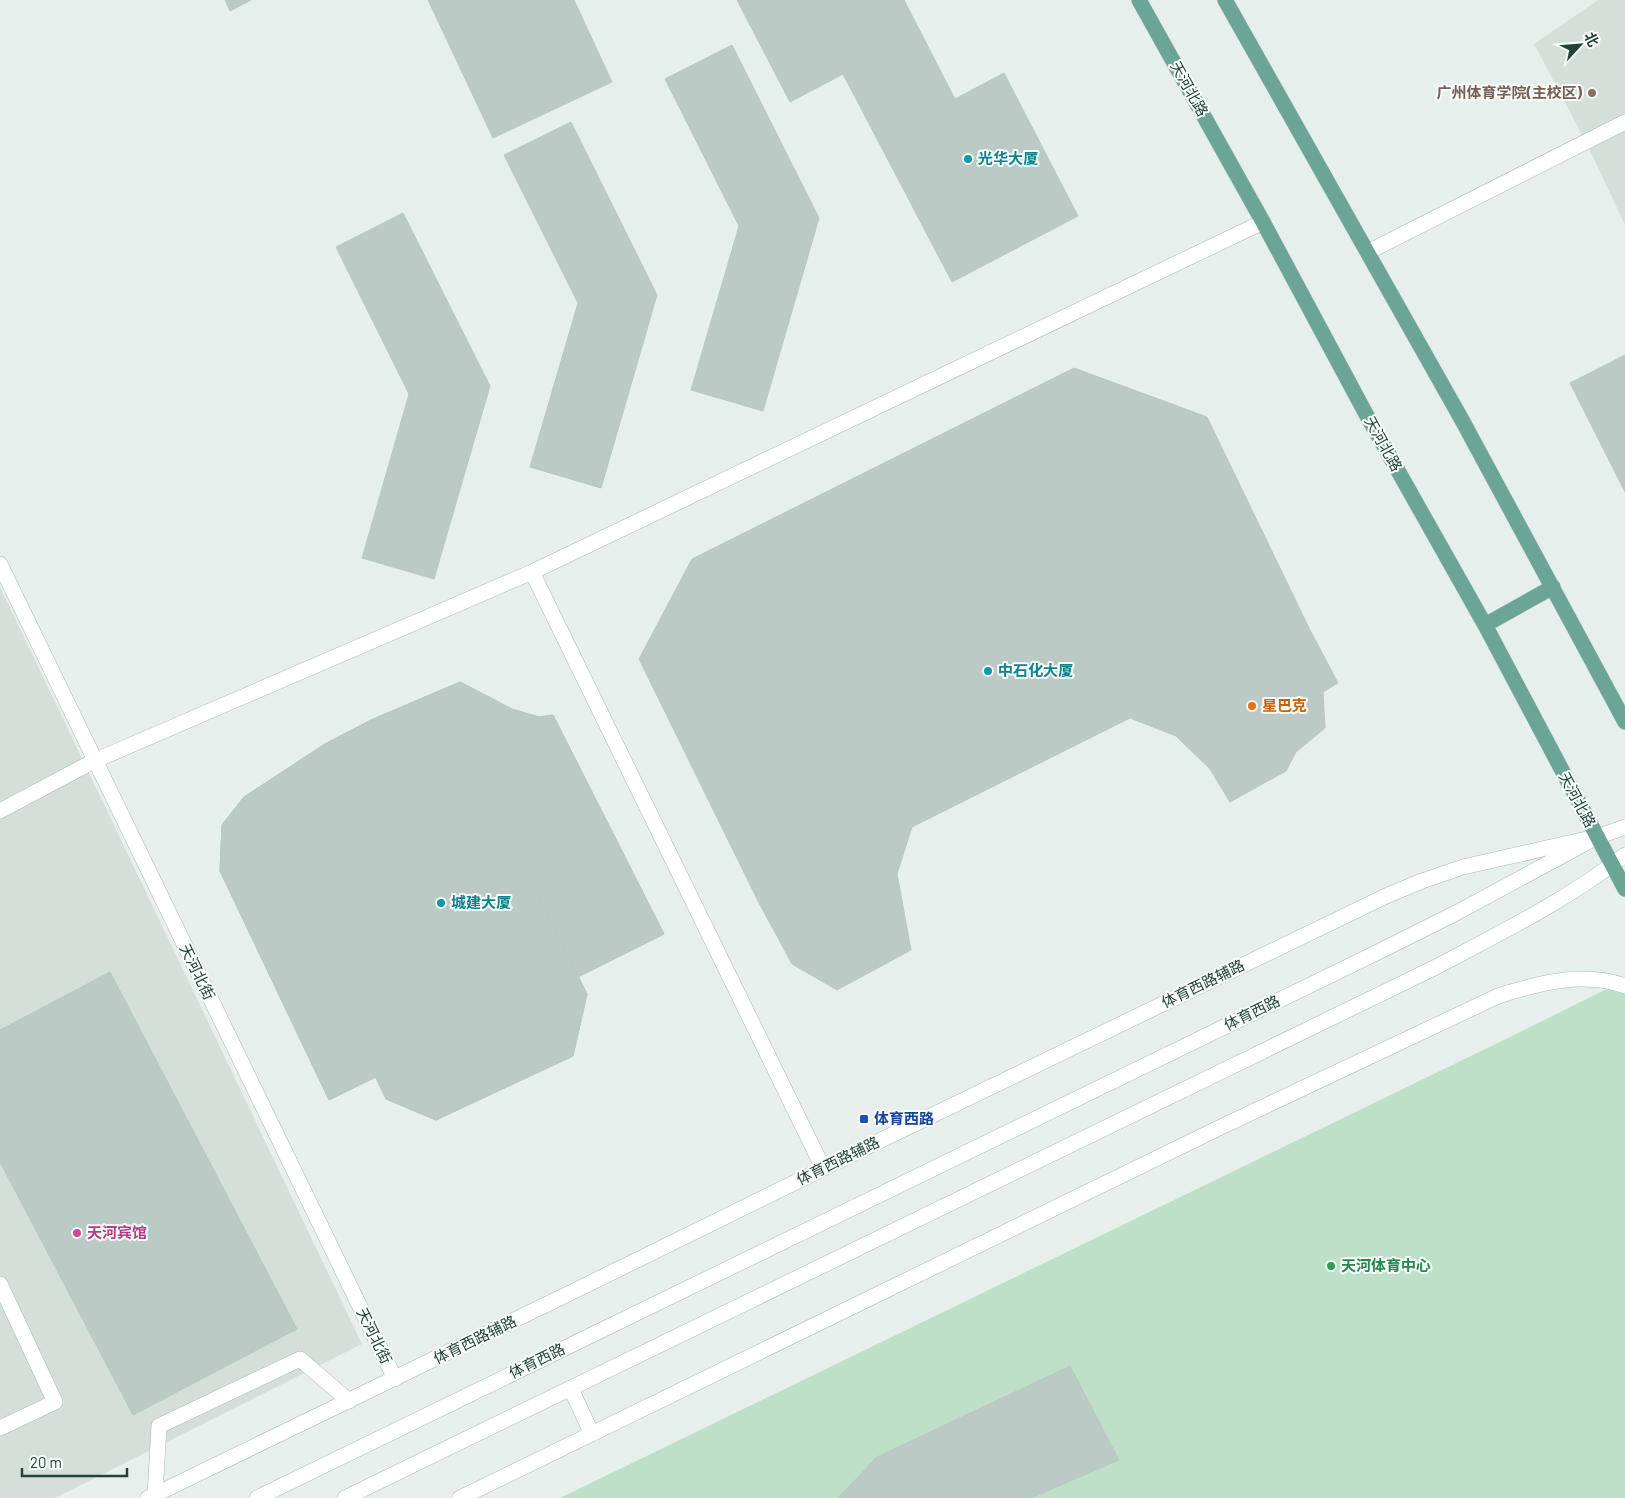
<svg xmlns="http://www.w3.org/2000/svg" width="1625" height="1498" font-family="Barlow,'Noto Sans SC',sans-serif">
	<rect width="100%" height="100%" fill="#e6efeb"/>
	<path fill="#d4dfda" d="M1598,0H1625V225L1586,142L1534,44Z
		M0,587L362,1344L55,1498H0Z"/>
	<path fill="#bfe0c8" d="M1625,980V1498H560L1514,1035Z"/>
	<path fill="#bbcac4" stroke="#b8c9c2" d="M225,0H251L230,11Z
		M428,0H574L612,82L493,138Z
		M737,0H904L955,99L1004,73L1078,216L952,282L843,74L790,102Z
		M732,45L819,218L763,411L691,390L739,226L665,79Z
		M571,122L657,295L601,488L530,467L578,303L504,155Z
		M403,213L490,386L434,579L362,558L409,394L336,247Z
		M1625,355V492L1570,383Z
		M1074,368L1207,417L1309,628L1338,683L1323,692L1325,728L1296,752L1286,771L1230,802L1210,769L1176,736L1130,718L912,827L897,874L911,950L837,990L792,964L759,903L639,659L692,559Z
		M460,682L512,709L539,717L553,715L664,934L578,977L587,994L573,1056L436,1120L386,1099L376,1077L329,1100L220,871L222,825L244,797L325,744L371,720Z
		M460,682L512,709L539,717L553,715L664,934L329,1100L220,871L222,825L244,797L325,744L371,720Z
		M465,853L525,868L587,994L573,1056L436,1120L386,1099L316,955L337,919Z
		M110,972L297,1329L133,1415L0,1162V1030Z
		M1070,1366L1119,1460L1031,1498H838L877,1457Z"/>
	<g fill="none" stroke-linecap="round" stroke-linejoin="round">
		<g stroke="#a8b8b2" stroke-width="16">
			<path id="service" d="M0,811L94,761
				M0,1284L55,1402L0,1428
				M155,1495L159,1426L300,1359L349,1401"/>
		</g>
		<g stroke="#a8b8b2" stroke-width="16">
			<path id="minor" d="M1368,252L1625,122
				M0,564L395,1379
				M532,572L823,1168
				M94,761L532,572L1263,222
				M571,1389L592,1434
				M148,1498L570,1293L875,1143L1386,896L1422,881L1463,867L1591,838
				M460,1498L1223,1126L1498,996C1539,983 1583,971 1625,986"/>
		</g>
		<g stroke="#a8b8b2" stroke-width="16">
			<path id="tertiary" d="M257,1498L1374,954L1456,913L1597,837L1625,827
				M345,1498L1438,966C1502,932 1567,900 1625,855"/>
		</g>
		<g stroke="#c2cac8" stroke-width="16">
			<path id="primary" d="M1139,0L1263,222L1366,414L1485,625L1625,889
				M1225,0L1462,420L1625,722
				M1485,625L1553,587"/>
		</g>
		<use href="#service" stroke="#fff" stroke-width="15"/>
		<use href="#minor" stroke="#fff" stroke-width="15"/>
		<use href="#tertiary" stroke="#fff" stroke-width="15"/>
		<use href="#primary" stroke="#6aa596" stroke-width="15"/>
	</g>
	<circle fill="#8d6e63" stroke="#f7fbf9" stroke-width="2" cx="1592" cy="93" r="5"/>
	<g fill="#0f9aa8" stroke="#f7fbf9" stroke-width="2">
		<circle cx="968" cy="159" r="5"/>
		<circle cx="988" cy="671" r="5"/>
		<circle cx="441" cy="903" r="5"/>
	</g>
	<circle fill="#e8710a" stroke="#f7fbf9" stroke-width="2" cx="1252" cy="706" r="5"/>
	<rect fill="#1a4fb4" stroke="#f7fbf9" stroke-width="2" x="859" y="1114" width="10" height="10" rx="2.5"/>
	<circle fill="#d1479c" stroke="#f7fbf9" stroke-width="2" cx="77" cy="1233" r="5"/>
	<circle fill="#2e9e5b" stroke="#f7fbf9" stroke-width="2" cx="1331" cy="1266" r="5"/>
	<g text-anchor="middle" stroke-width="4" stroke-linejoin="round" paint-order="stroke">
		<g font-size="15" fill="#24423a" stroke="#f7fbf9">
			<text transform="translate(1189 89) rotate(61)" y="5">天河北路</text>
			<text transform="translate(1383 444) rotate(61)" y="5">天河北路</text>
			<text transform="translate(1577 800) rotate(62)" y="5">天河北路</text>
			<text transform="translate(197 972) rotate(64)" y="5">天河北街</text>
			<text transform="translate(1203 984) rotate(-26)" y="5">体育西路辅路</text>
			<text transform="translate(1252 1013) rotate(-26)" y="5">体育西路</text>
			<text transform="translate(838 1161) rotate(-26)" y="5">体育西路辅路</text>
			<text transform="translate(374 1336) rotate(64)" y="5">天河北街</text>
			<text transform="translate(475 1340) rotate(-26)" y="5">体育西路辅路</text>
			<text transform="translate(537 1361) rotate(-26)" y="5">体育西路</text>
		</g>
		<g font-size="15" font-weight="bold" fill="#785e54" stroke="#f7fbf9" text-anchor="end">
			<text x="1582" y="98">广州体育学院(主校区)</text>
		</g>
		<g font-size="15" font-weight="bold" fill="#0d838f" stroke="#f7fbf9" text-anchor="start">
			<text x="978" y="164">光华大厦</text>
			<text x="998" y="676">中石化大厦</text>
			<text x="451" y="908">城建大厦</text>
		</g>
		<g font-size="15" font-weight="bold" fill="#c56008" stroke="#f7fbf9" text-anchor="start">
			<text x="1262" y="711">星巴克</text>
		</g>
		<g font-size="15" font-weight="bold" fill="#164399" stroke="#f7fbf9" text-anchor="start">
			<text x="874" y="1124">体育西路</text>
		</g>
		<g font-size="15" font-weight="bold" fill="#b23c85" stroke="#f7fbf9" text-anchor="start">
			<text x="87" y="1238">天河宾馆</text>
		</g>
		<g font-size="15" font-weight="bold" fill="#27864d" stroke="#f7fbf9" text-anchor="start">
			<text x="1341" y="1271">天河体育中心</text>
		</g>
	</g>
	<g transform="translate(1580 45) rotate(64)" stroke="#f7fbf9" stroke-width="4" paint-order="stroke">
	<path d="M0-4L9 19L0 12L-9 19Z" fill="#24423a"/>
	<text y="-8" font-size="14" font-weight="bold" text-anchor="middle" fill="#24423a">北</text>
	</g>
	<path d="M22 1468v8h105v-8" fill="none" stroke="#24423a" stroke-width="2.5"/>
	<text x="30" y="1468" font-size="15" fill="#24423a" stroke="#f7fbf9" stroke-width="4" paint-order="stroke">20 m</text>
</svg>
